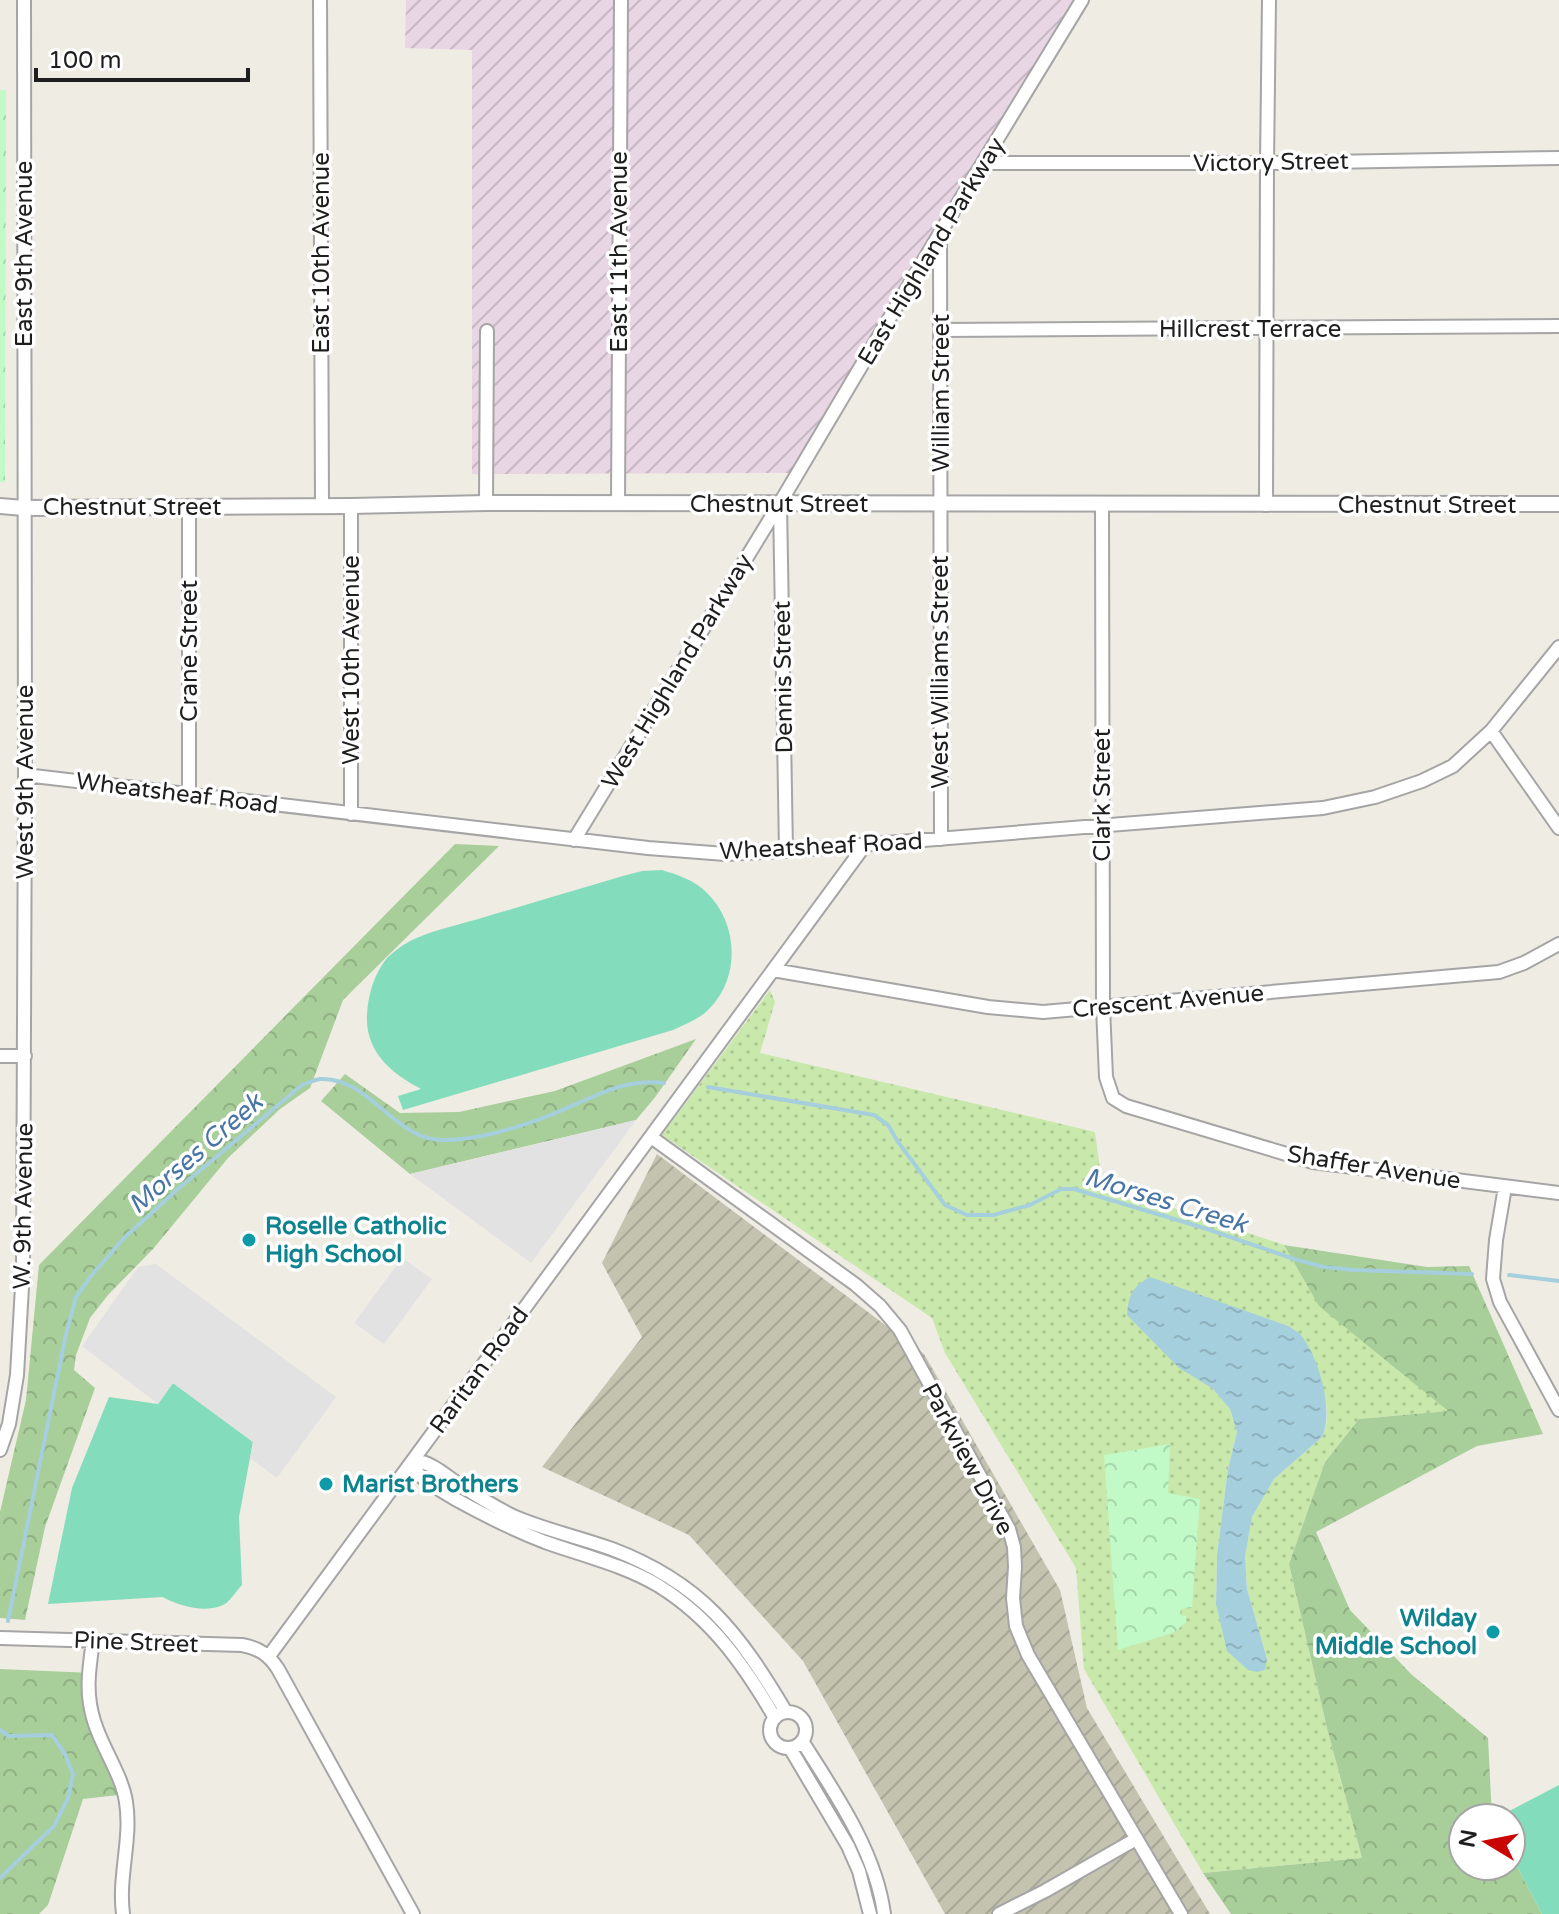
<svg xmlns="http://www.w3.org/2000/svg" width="1559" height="1914" font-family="'Varela Round',sans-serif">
	<defs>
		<pattern id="industrial-furrows" width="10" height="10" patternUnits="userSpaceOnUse" patternTransform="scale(2)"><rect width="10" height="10" fill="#e8d6e4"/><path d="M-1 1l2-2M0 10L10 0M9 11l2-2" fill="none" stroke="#c7b7c3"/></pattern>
		<pattern id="construction-furrows" width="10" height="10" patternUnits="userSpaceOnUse" patternTransform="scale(2)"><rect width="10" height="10" fill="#c3c3b0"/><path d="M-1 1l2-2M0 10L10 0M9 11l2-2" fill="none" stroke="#a7a797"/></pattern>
		<pattern id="grass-dots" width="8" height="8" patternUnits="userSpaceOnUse" patternTransform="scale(2)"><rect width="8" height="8" fill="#c8e9ab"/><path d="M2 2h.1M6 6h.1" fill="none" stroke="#abc793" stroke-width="1.8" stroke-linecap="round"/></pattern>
		<pattern id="forest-crowns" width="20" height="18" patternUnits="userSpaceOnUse" patternTransform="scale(2)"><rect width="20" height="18" fill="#a8ce99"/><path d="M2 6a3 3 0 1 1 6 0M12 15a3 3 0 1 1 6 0" fill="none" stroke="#90b083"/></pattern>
		<pattern id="park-crowns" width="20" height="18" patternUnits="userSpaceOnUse" patternTransform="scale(2)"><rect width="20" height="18" fill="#c1f9c7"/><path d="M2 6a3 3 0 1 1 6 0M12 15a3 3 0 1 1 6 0" fill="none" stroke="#a5d5aa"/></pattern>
		<pattern id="water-ripples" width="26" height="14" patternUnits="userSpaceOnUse" patternTransform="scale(2)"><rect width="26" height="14" fill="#a5cfdc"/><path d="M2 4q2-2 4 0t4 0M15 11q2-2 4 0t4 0" fill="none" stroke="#8eb1bc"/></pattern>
	</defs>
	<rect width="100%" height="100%" fill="#efece4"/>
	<path fill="url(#industrial-furrows)" d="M406,0H1083L793,473L472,474V50L405,48Z"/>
	<path fill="url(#construction-furrows)" d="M657,1154L924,1354L1060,1590L1087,1708L1210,1914H945L803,1661L689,1535L542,1467L642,1337L602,1263Z"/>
	<path fill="url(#grass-dots)" fill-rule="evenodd" d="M770,990L775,1002L760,1053L1095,1132L1102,1184L1284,1245L1320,1306L1449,1411L1359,1419L1325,1462L1289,1564L1327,1728L1362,1858L1203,1873L1084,1669L1076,1568L945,1353L932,1318L662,1135ZM1313,1355C1320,1380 1335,1412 1322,1437L1274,1479L1252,1517L1245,1557L1247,1589L1267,1659L1216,1604L1217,1555L1228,1469L1237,1432L1230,1409L1212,1388Z"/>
	<path fill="url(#forest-crowns)" d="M455,844L499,846L343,1000L310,1088L280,1109L228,1158L153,1249L108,1295L90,1318L76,1355L74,1370L95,1388L45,1527L25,1620L0,1618V1512L26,1400L39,1265Z
		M696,1039L656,1096L636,1120L410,1174L321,1101L345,1074L400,1113L459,1112L555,1091Z
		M1284,1245L1427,1267L1469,1266L1543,1434L1477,1446L1316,1532L1350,1610L1411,1674L1488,1738L1492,1818H1463V1866H1511V1855L1542,1914H1231L1203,1873L1362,1858L1327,1728L1289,1564L1325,1462L1359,1419L1448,1411L1319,1306Z
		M0,1669L92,1673L90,1704L127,1794L83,1799L48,1905L39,1914H0Z"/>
	<path fill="url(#park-crowns)" d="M0,90H6L5,482H0Z
		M1170,1444L1168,1493L1200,1499L1192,1608L1181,1609L1180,1615L1186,1616V1622L1175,1632L1118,1650L1104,1455Z"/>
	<path fill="#83ddbc" d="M662,870C678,875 694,880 706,892C738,922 741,976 710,1008C700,1019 686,1024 673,1030L403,1110L398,1096L421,1089C392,1074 365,1052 367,1015C368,995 374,974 387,958C393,952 404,944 412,940C435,929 463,924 488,916C533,903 578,889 623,876L642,871Z
		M173,1383L253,1442L239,1517L242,1585C237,1590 231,1600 225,1604C209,1614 177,1606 163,1597L48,1604L72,1488L109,1397L158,1404Z
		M1559,1785V1914H1542L1511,1855V1818H1496Z"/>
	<path fill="#e2e2e2" d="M636,1120L531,1263L410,1174L587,1132Z
		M402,1258L432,1279L384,1344L354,1323Z
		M156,1264L336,1397L277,1478L250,1458L253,1442L173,1383L158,1404L82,1346L138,1267Z"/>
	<path fill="url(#water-ripples)" d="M1150,1277L1288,1326C1291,1328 1295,1330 1299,1333C1318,1353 1335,1412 1322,1437L1274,1479L1252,1517L1245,1557L1247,1589L1267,1659L1265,1670L1257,1672L1248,1670L1227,1651L1216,1604L1217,1555L1228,1469L1237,1432L1230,1409L1212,1388L1179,1368L1127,1315C1129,1294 1132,1287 1150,1277Z"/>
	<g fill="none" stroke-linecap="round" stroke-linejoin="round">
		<path stroke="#a5cfdc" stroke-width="4" d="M708,1087L874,1115L888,1125L898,1142L945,1205L967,1215H993L1030,1205L1061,1189H1074L1204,1228L1294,1259L1324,1267L1354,1270L1472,1274
			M1509,1275L1559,1281
			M8,1621L66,1334L76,1297L91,1276L125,1237L179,1188L302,1085C308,1083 314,1080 320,1079C370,1077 394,1140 442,1140C472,1141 514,1129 543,1118C585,1103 616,1078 664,1083
			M0,1730L9,1736L52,1735L65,1754L73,1774L68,1798L54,1826L0,1878"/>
		<g stroke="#a5a5a5" stroke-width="16">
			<path id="minor" d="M320,0L322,506
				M983,163H1267L1559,158
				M940,236L941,839
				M941,330L1559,326
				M486,503L487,331
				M618,503L621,0
				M780,503L786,851
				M1102,503L1103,1007L1106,1077L1113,1098L1126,1106L1313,1162L1559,1193
				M1266,505L1267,163L1269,0
				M351,506V814
				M1491,731L1559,828
				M25,775L648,848L725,854L786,851L1323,808L1375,797L1422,781L1453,766L1491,731L1559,647
				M189,796V507
				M574,840L780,503L940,233L1082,0
				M773,970L988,1007L1043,1012L1499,972L1524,963L1559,944
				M0,1056H25
				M651,1137L856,1285L880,1306L900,1330L1009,1529L1014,1547L1015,1567L1013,1598L1016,1626L1028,1655L1181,1914
				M1505,1187L1496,1240L1493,1279L1500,1302L1559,1410
				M0,1450L9,1424L17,1375L23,1269L25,775L24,0
				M0,1638L242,1645C259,1648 269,1655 278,1669L413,1914
				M93,1641C89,1669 85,1693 94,1721C102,1748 122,1775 126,1802C132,1839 118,1876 123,1914
				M269,1656L865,845
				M770 1730a18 18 0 1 1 36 0a18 18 0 1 1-36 0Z
				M775,1718C744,1665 712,1619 659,1586C624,1565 584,1556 545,1542C514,1530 486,1516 457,1500C447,1494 423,1481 417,1472C415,1468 414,1464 413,1460C434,1463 443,1474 460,1485C477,1496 495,1507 513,1516C545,1530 579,1537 612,1549C702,1583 739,1633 786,1712
				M802,1741C835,1793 876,1852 884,1914
				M790,1748L848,1846L859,1871L870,1914
				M999,1914L1045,1891L1136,1839"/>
		</g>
		<g stroke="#a5a5a5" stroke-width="18">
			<path id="tertiary" d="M0,506L24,508L351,506L486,503L1559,504"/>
		</g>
		<use href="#minor" stroke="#fff" stroke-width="12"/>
		<use href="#tertiary" stroke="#fff" stroke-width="14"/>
	</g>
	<g fill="#0f9aa8" stroke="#fff" stroke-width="3">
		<circle cx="249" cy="1240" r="8"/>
		<circle cx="326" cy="1484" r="8"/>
		<circle cx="1493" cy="1632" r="8"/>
	</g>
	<g text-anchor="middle" stroke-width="7" stroke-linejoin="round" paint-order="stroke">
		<g font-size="24" fill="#1e1e1e" stroke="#fff">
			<text transform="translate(1271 162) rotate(-1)" y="8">Victory Street</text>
			<text transform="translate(931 251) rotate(-59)" y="8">East Highland Parkway</text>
			<text transform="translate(619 252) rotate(-90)" y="8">East 11th Avenue</text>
			<text transform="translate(321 253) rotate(-90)" y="8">East 10th Avenue</text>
			<text transform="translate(24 254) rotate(-90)" y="8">East 9th Avenue</text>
			<text x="1250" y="337">Hillcrest Terrace</text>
			<text transform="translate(941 393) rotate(-90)" y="8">William Street</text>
			<text x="779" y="512">Chestnut Street</text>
			<text x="1427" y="513">Chestnut Street</text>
			<text x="132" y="515">Chestnut Street</text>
			<text transform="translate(189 651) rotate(-90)" y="8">Crane Street</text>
			<text transform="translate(351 660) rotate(-90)" y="8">West 10th Avenue</text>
			<text transform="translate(677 671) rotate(-59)" y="8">West Highland Parkway</text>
			<text transform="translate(940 672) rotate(-90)" y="8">West Williams Street</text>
			<text transform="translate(783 677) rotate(-91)" y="8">Dennis Street</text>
			<text transform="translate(25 782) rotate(-90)" y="8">West 9th Avenue</text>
			<text transform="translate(177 793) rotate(7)" y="8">Wheatsheaf Road</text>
			<text transform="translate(1102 795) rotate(-90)" y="8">Clark Street</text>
			<text transform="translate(821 846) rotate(-3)" y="8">Wheatsheaf Road</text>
			<text transform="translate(1168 1001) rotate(-5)" y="8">Crescent Avenue</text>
			<text transform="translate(1374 1167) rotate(9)" y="8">Shaffer Avenue</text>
			<text transform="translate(23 1206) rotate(-89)" y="8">W. 9th Avenue</text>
			<text transform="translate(479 1370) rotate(-54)" y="8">Raritan Road</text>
			<text transform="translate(968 1459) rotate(62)" y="8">Parkview Drive</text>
			<text transform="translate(136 1642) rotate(2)" y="8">Pine Street</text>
		</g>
		<g font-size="24" font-weight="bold" fill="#0d838f" stroke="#fff" text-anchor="start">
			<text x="265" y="1234">Roselle Catholic<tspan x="265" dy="28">High School</tspan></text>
			<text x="342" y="1492">Marist Brothers</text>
			<text x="1477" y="1626" text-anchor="end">Wilday<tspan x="1477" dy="28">Middle School</tspan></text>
		</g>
		<g font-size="26" font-style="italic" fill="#4975a5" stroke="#fff">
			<text transform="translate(195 1153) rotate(-41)" y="9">Morses Creek</text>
			<text transform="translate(1166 1200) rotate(17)" y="9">Morses Creek</text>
		</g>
	</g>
	<g transform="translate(1487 1842) rotate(280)"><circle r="38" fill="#ffffff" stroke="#a5a5a5" stroke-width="2"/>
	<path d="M0-6L14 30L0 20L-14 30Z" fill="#c90603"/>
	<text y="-12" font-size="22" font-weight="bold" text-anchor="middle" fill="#1e1e1e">N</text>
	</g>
	<path d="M36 68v12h212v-12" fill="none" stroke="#1e1e1e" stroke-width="4"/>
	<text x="48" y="68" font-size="24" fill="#1e1e1e" stroke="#ffffff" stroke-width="6" paint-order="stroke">100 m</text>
</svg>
